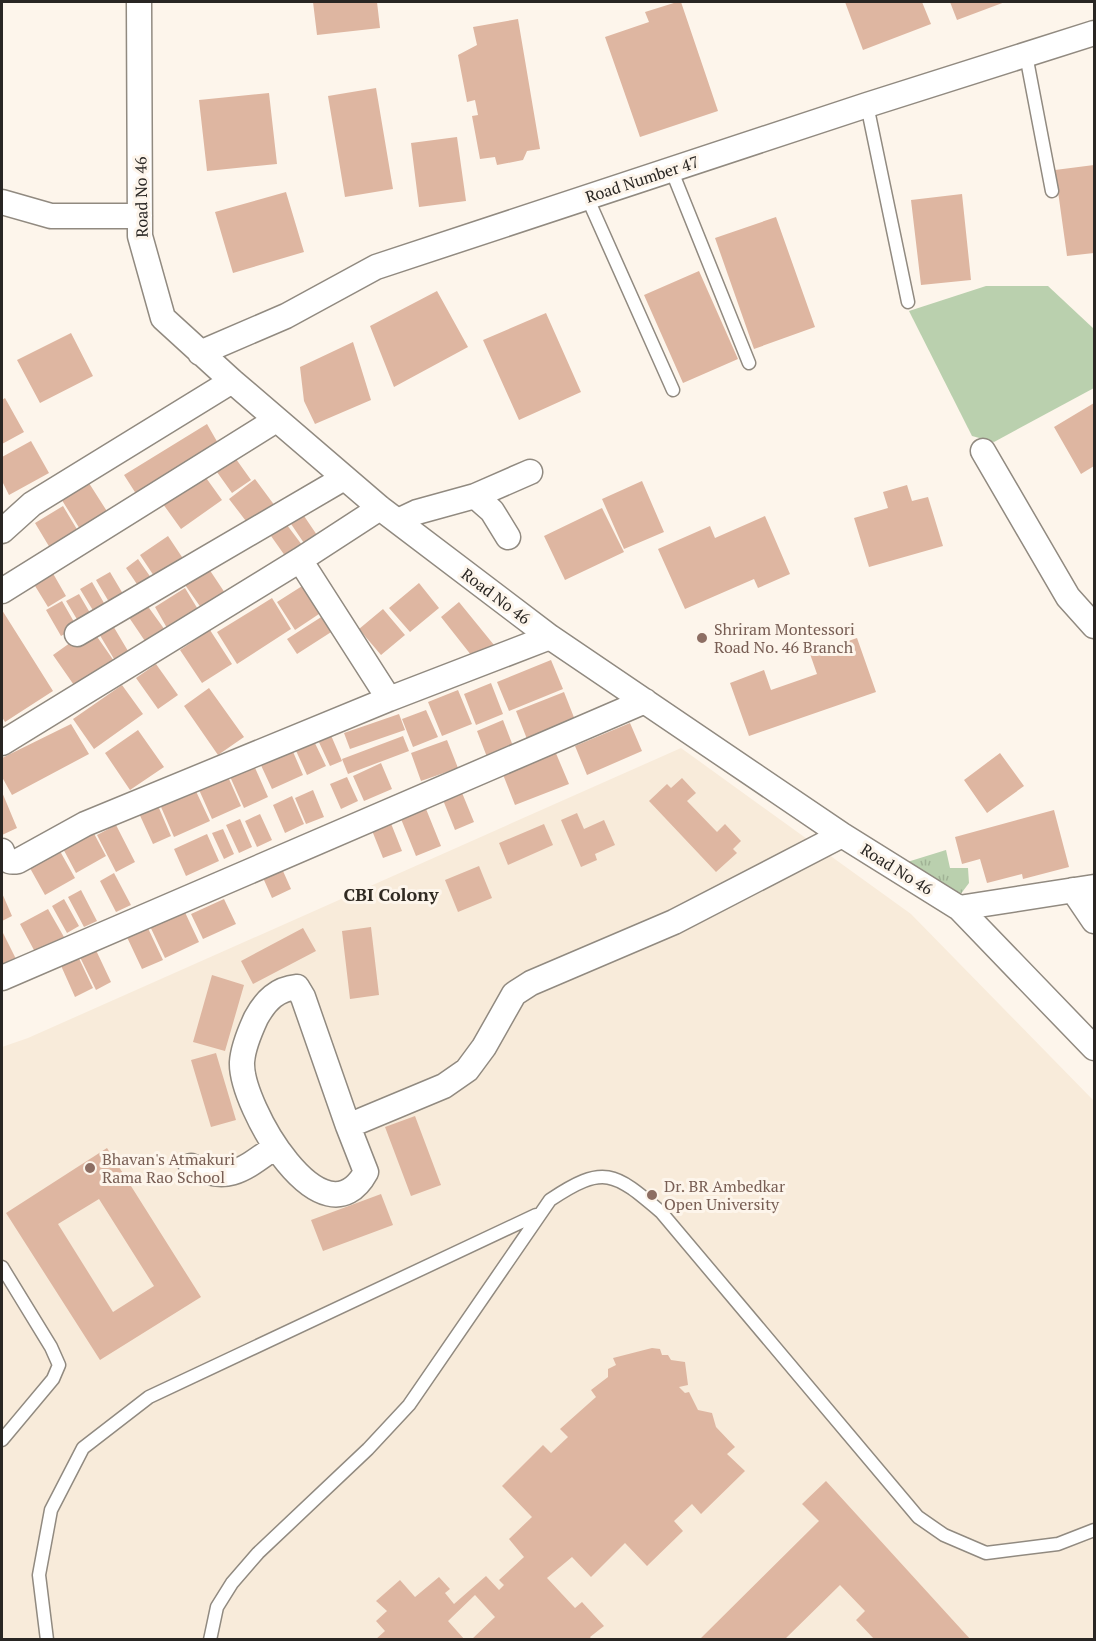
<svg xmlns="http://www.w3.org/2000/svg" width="1096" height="1641" font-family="'PT Serif',serif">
	<defs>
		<pattern id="grass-tufts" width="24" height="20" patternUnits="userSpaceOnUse" patternTransform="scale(1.5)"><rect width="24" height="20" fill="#bad0ae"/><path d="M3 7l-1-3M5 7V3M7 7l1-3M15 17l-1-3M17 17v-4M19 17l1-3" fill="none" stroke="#a0b295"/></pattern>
	</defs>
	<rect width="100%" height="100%" fill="#fdf5eb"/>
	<path fill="#f8ebda" d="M681,748L911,914L1094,1101V1639H2V1047L28,1038Z"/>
	<path fill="url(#grass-tufts)" d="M946,850L950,868H968L969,883L960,895L904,863Z"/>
	<path fill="#bad0ae" d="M986,286H1048L1094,329V388L994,442L972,436L909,311Z"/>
	<path fill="#deb6a1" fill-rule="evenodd" d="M313,2H377L380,28L317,35Z
		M677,2H681L718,111L640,137L605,37L649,22L645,12Z
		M845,2H922L931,24L863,50Z
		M950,2H1005L957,20Z
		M518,19L540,149L527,151L523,160L497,165L495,157L480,159L472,116L478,115L475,100L467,102L458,55L477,45L473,27Z
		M376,88L393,189L345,197L328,96Z
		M269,93L277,164L207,171L199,100Z
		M457,137L466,201L419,207L411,143Z
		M1094,165V253L1067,256L1055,170Z
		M286,192L304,252L233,273L215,212Z
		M962,194L971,280L921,285L911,200Z
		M776,217L815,327L754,349L715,238Z
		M699,271L738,359L683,383L644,295Z
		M437,291L468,347L394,387L370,326Z
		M546,313L581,392L519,420L483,340Z
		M71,333L93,376L40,403L17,360Z
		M353,342L371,400L315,424L304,401L300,367Z
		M5,398L24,432L2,444V400Z
		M1094,403V466L1081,474L1054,427Z
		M207,424L223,452L142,503L124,475Z
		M31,441L49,473L9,495L2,481V457Z
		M231,452L251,480L232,493L212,465Z
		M204,475L222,500L181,529L163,504Z
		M255,479L275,506L249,525L229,499Z
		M87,480L110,516L83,534L60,497Z
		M642,481L664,532L624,549L602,499Z
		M907,485L912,501L928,497L943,546L869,567L854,518L888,508L883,492Z
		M63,506L81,536L53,553L35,523Z
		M602,508L624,552L565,580L544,536Z
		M300,510L321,541L308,549L287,518Z
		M765,516L790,574L758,588L754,579L685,609L658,549L710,526L715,538Z
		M287,525L305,549L288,560L271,536Z
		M168,536L186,563L158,582L140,555Z
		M138,559L156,585L143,593L126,568Z
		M205,563L229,599L206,615L181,579Z
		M51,570L66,596L48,607L32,581Z
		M110,572L126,599L112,607L96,580Z
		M310,581L328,608L295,630L277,602Z
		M92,582L108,610L97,617L80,589Z
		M419,583L439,608L410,632L389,608Z
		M185,588L202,616L171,635L155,607Z
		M79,594L93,618L81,626L66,601Z
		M272,598L291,629L237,664L217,632Z
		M62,601L77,627L61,636L46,610Z
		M144,601L170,637L151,650L126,613Z
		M459,602L494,645L475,660L441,617Z
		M383,609L405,635L381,655L359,629Z
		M2,610L53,691L5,722L2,717Z
		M329,612L339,627L297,654L287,639Z
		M109,619L131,656L117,664L95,627Z
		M91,628L114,661L76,688L53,655Z
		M210,630L232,664L202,683L180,650Z
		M857,638L876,692L749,736L730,683L764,670L771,690L817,674L810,654Z
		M551,660L563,689L509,711L497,682Z
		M156,664L178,695L158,709L136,678Z
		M491,683L503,714L476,725L464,694Z
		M122,685L143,714L94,749L73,719Z
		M209,688L244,737L218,755L184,706Z
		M458,690L472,724L442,736L428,702Z
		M564,692L575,720L527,739L516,711Z
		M426,710L438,737L413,747L402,719Z
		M399,714L405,730L350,749L344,733Z
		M503,720L513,746L487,757L477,731Z
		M630,723L642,751L587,775L575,746Z
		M71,724L89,754L12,795L2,777V758Z
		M138,730L164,767L130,790L105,753Z
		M330,733L342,761L330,766L317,738Z
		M311,735L326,766L307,775L293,744Z
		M403,736L409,751L348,774L342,759Z
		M447,740L458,768L421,781L411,753Z
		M291,747L303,775L272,789L259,761Z
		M555,751L569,784L515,805L502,772Z
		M1000,753L1024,786L987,813L964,780Z
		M252,761L268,797L244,808L228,772Z
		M381,763L392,789L364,801L353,776Z
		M225,770L241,806L212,819L196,783Z
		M347,777L358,801L341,809L330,784Z
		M682,778L696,793L687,801L717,832L725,824L741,841L733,849L737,853L716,872L649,801L667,784L671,788Z
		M458,783L474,822L455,830L439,790Z
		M193,785L210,821L174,837L158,800Z
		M313,790L324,817L306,824L295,798Z
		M2,792L17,828L2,835Z
		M292,796L304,824L285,833L273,805Z
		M156,801L171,836L153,844L137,809Z
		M424,804L441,846L416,856L399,814Z
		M1054,810L1069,867L1023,879L1022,874L987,883L980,859L962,864L955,837Z
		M577,813L584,829L604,820L615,845L595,854L597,860L581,867L561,820Z
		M260,814L272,840L257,847L245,821Z
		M388,816L402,851L383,858L369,823Z
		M240,819L252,847L239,853L226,825Z
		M544,824L553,845L508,865L499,843Z
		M116,825L135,862L116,872L97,835Z
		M90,826L106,856L76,873L60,843Z
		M223,829L234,854L224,859L212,833Z
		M207,834L219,861L186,876L174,849Z
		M56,844L75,878L45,895L26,861Z
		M279,862L291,889L272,898L260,871Z
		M479,866L492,898L458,912L445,880Z
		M114,873L131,905L116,912L100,881Z
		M81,890L97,921L84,927L68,897Z
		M2,893L12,916L2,921Z
		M64,899L79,926L67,933L52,906Z
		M224,899L236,924L203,939L191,914Z
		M182,906L199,942L165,958L148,922Z
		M48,909L64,937L35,952L20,924Z
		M146,924L163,960L142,969L125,933Z
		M371,927L379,995L350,999L342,931Z
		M303,928L316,951L253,984L241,961Z
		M2,931L16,959L2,966Z
		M94,946L111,982L96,990L78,953Z
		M75,950L93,988L75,997L58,959Z
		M212,975L244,985L225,1051L193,1042Z
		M216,1053L236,1120L211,1127L191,1060Z
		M415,1116L441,1185L411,1196L385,1127Z
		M107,1148L201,1297L100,1360L6,1213ZM99,1199L154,1286L113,1312L58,1224Z
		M381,1194L393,1225L323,1251L311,1220Z
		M652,1348L660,1349L662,1355H668L671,1360L685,1362L688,1385L679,1387L685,1393L689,1392L698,1410L712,1413L716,1427L735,1447L727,1454L745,1471L701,1514L692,1504L674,1521L683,1531L647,1566L625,1543L591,1577L572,1557L547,1578L575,1608L582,1602L604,1626L590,1637L592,1640H471L495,1617L475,1595L448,1621L465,1640H375L385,1631L376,1621L387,1611L376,1601L400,1580L415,1597L439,1577L450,1589L445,1593L454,1604L486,1576L499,1590L504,1585L499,1580L524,1557L509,1539L532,1517L502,1486L543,1445L551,1453L568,1437L560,1429L596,1397L591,1390L608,1377V1369L616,1365L613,1358Z
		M826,1481L971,1640H875L856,1620L865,1611L840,1585L784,1640H699L819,1521L802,1504Z"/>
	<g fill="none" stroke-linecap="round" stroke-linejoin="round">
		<g stroke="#918a80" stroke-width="15">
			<path id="service" d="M1026,55L1052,191
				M867,105L908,302
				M671,169L749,363
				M587,197L673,390
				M2,1267L51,1347L59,1365L53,1379L2,1440
				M47,1640L39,1575L51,1510L83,1448L149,1397L536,1215
				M210,1640L217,1607L232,1583L258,1553L368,1449L409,1405L550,1200C604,1164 614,1172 661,1212L918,1517L944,1535L986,1553L1058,1544L1094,1530"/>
		</g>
		<g stroke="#918a80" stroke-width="27">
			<path id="minor" d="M139,2L140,236L163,318L232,381L380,508L550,637L842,835L959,908L1094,1048
				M2,202L51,216H140
				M200,353L286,316L376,267L867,105L1094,33
				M983,451L1068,597L1094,626
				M475,496L492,511L508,537
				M398,521L417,512L475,496L530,472
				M2,531L32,504L232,381
				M300,560L389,699
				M2,591L276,420
				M77,634L344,478
				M2,743L300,560L380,508
				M2,851C5,860 9,863 18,861L85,824L389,699L550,637
				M1073,890L1094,921
				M959,908L1094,887
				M2,978L645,701
				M348,1126L366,1172C324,1249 240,1106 242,1062C243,1047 250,1031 256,1018C266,1000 277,989 297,987L303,997L348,1126L444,1086L467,1070L484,1047L514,994L531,983L674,922L842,835
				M191,1166C229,1184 244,1169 275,1147"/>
		</g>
		<use href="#service" stroke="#fff" stroke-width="12"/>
		<use href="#minor" stroke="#fff" stroke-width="24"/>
	</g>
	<g fill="#8d6e63" stroke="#fdf5eb" stroke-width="2">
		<circle cx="702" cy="638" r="6"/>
		<circle cx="90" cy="1168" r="6"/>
		<circle cx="652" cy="1195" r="6"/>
	</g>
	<g text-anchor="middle" stroke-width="6" stroke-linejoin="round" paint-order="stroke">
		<g font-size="16" fill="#292623" stroke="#fdf5eb">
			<text transform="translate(642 179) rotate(-18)" y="6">Road Number 47</text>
			<text transform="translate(141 197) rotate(-91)" y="6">Road No 46</text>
			<text transform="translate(496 596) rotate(37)" y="6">Road No 46</text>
			<text transform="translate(897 869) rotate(32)" y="6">Road No 46</text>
		</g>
		<g font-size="16" fill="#785e54" stroke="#fdf5eb" text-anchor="start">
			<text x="714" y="635">Shriram Montessori<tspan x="714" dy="18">Road No. 46 Branch</tspan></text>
			<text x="102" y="1165">Bhavan's Atmakuri<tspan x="102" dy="18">Rama Rao School</tspan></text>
			<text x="664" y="1192">Dr. BR Ambedkar<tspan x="664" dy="18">Open University</tspan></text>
		</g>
		<g font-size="18" font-weight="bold" fill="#302a22" stroke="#fdf5eb">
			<text x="391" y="901">CBI Colony</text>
		</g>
	</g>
	<rect width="1096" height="1641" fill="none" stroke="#292623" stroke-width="6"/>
</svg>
